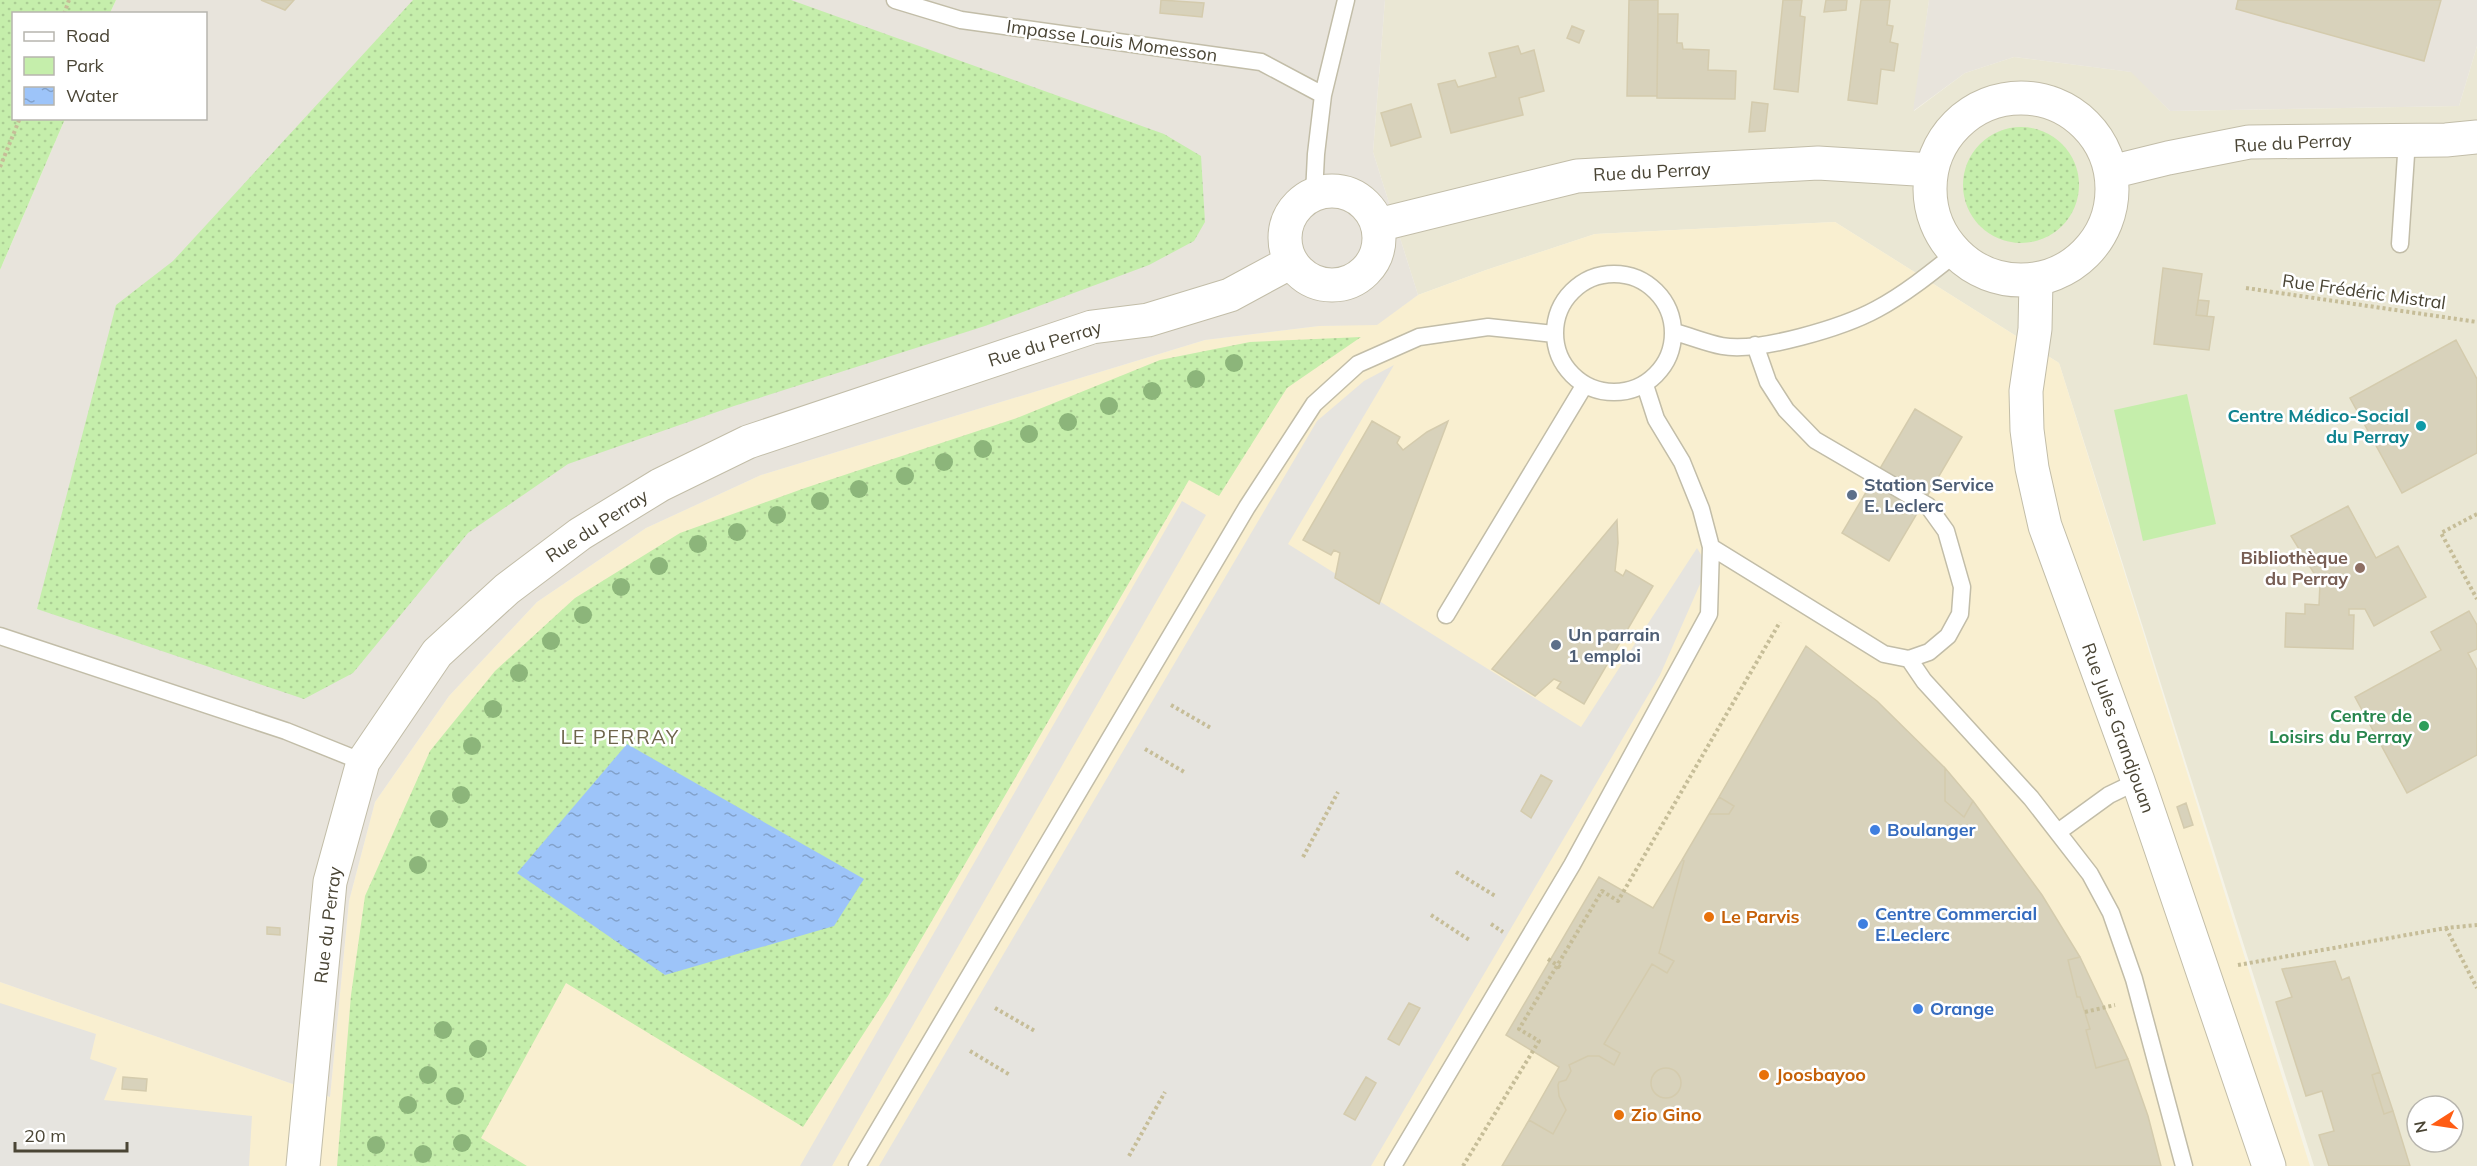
<svg xmlns="http://www.w3.org/2000/svg" width="2477" height="1166" font-family="Mulish,sans-serif">
	<defs>
		<pattern id="green-dots" width="8" height="8" patternUnits="userSpaceOnUse" patternTransform="scale(1.5)"><rect width="8" height="8" fill="#c5eeab"/><path d="M2 2h.1M6 6h.1" fill="none" stroke="#abcd94" stroke-width="1.8" stroke-linecap="round"/></pattern>
		<pattern id="water-ripples" width="26" height="14" patternUnits="userSpaceOnUse" patternTransform="scale(1.5)"><rect width="26" height="14" fill="#9dc4f9"/><path d="M2 4q2-2 4 0t4 0M15 11q2-2 4 0t4 0" fill="none" stroke="#82a1ca"/></pattern>
	</defs>
	<rect width="100%" height="100%" fill="#f5f3e7"/>
	<path fill="#eae7d4" fill-rule="evenodd" d="M1385,0H1929L1914,111L1965,73L2014,57L2132,72L2170,111L2459,106L2477,46V1166H2314L2059,363L1835,222L1595,234L1486,270L1418,295L1373,152ZM2417,1106H2453V1142H2417Z"/>
	<path fill="#f9efd0" d="M1835,222L2059,363L2310,1166H0V982L330,1097L349,901L375,802L449,696L537,602L646,528L761,475L1205,340L1319,326L1377,324L1418,295L1486,270L1595,234Z"/>
	<path fill="#e8e4dc" d="M116,0H1385L1373,152L1418,295L1377,325L1319,326L1205,340L761,475L646,528L537,602L449,696L375,802L349,901L330,1097L0,982V270L65,119L206,118V14L110,13Z
		M1929,0H2477V46L2459,106L2170,111L2131,72L2014,57L1965,73L1913,111Z"/>
	<path fill="url(#green-dots)" d="M0,0H116L110,13L14,14V118L65,119L0,270Z
		M413,0H791L1164,134L1201,156L1205,222L1194,241L1149,265L985,326L734,406L568,464L468,533L353,673L304,699L37,609L116,305L173,261Z
		M1963 185a58 58 0 1 1 116 0a58 58 0 1 1-116 0Z
		M1361,337L1287,388L1219,496L1189,480L888,996L803,1127L566,983L481,1138L527,1166H337L351,995L365,896L430,751L495,671L575,598L680,533L805,488L1017,418L1160,360L1250,342Z"/>
	<path fill="#c5eeab" d="M2187,394L2216,524L2143,541L2114,410Z"/>
	<path fill="#e6e4df" d="M1394,365L1288,544L1581,727L1697,548L1708,566L1660,675L1371,1166H879L1317,421L1364,381Z
		M1182,501L1206,515L832,1166H800Z
		M0,1003L96,1034L90,1059L117,1068L104,1100L252,1116L249,1166H0Z"/>
	<path fill="url(#water-ripples)" d="M627,744L864,879L834,926L665,975L517,873Z"/>
	<path fill="#d8d2bb" stroke="#d4cbad" stroke-width="1.5" d="M261,0H294L285,10Z
		M1161,0L1204,3L1202,17L1160,13Z
		M1629,0H1658L1657,96H1627Z
		M1783,0H1802L1800,16L1805,17L1798,92L1774,89Z
		M1826,0H1847L1846,10L1824,12Z
		M1861,0H1890L1887,25L1893,26L1890,42L1898,44L1894,71L1881,69L1877,104L1848,100Z
		M2238,0H2441L2424,61L2236,9Z
		M1658,14H1678L1677,43H1682L1683,49L1709,50L1708,70L1736,71L1735,99L1657,98Z
		M1572,26L1584,31L1579,43L1567,38Z
		M1518,46L1521,54L1534,50L1544,91L1519,98L1523,115L1451,133L1438,84L1455,80L1458,87L1496,77L1489,53Z
		M1752,102L1768,104L1765,131L1749,132Z
		M1411,104L1421,137L1391,146L1381,113Z
		M2163,268L2202,274L2196,315L2214,317L2209,350L2154,344Z
		M2198,300L2209,301L2207,316L2196,315Z
		M2456,340L2477,379V453L2402,493L2350,398Z
		M1915,409L1962,437L1889,561L1842,533Z
		M1372,421L1400,437L1397,443L1403,450L1427,432L1448,421L1379,604L1335,578L1340,553L1334,550L1331,555L1303,540Z
		M2348,506L2376,558L2398,546L2426,597L2374,626L2365,609H2349V615H2354L2353,649L2285,647L2286,613L2305,614V604L2319,605L2320,583L2291,536Z
		M1617,520L1618,543L1615,571L1623,576L1626,570L1653,586L1584,704L1557,688L1561,682L1554,679L1535,696L1492,669Z
		M2469,611L2477,625V649L2468,653L2477,670V755L2407,793L2355,697L2441,650L2431,632Z
		M1806,646L1877,701L1945,768V801L1964,817L1973,801L2042,895L2080,957L2068,960L2077,997H2080L2090,1029L2086,1030L2096,1068L2128,1059L2148,1116L2161,1166H1502L1529,1120L1553,1134L1566,1110L1559,1096L1558,1085L1559,1082L1566,1080L1571,1071L1569,1065L1588,1056H1599L1614,1065L1620,1053L1604,1044L1652,964L1667,973L1674,961L1659,953L1684,861L1682,860L1709,814H1729L1734,806L1719,797Z
		M1945,768L1973,801L1964,817L1945,801Z
		M1541,775L1552,781L1531,818L1521,811Z
		M1719,797L1734,806L1729,814H1709Z
		M2186,803L2193,825L2184,828L2177,807Z
		M1682,860L1684,861L1659,953L1674,961L1667,973L1652,964L1604,1044L1620,1053L1614,1065L1599,1056H1588L1569,1065L1571,1071L1566,1080L1559,1082L1558,1085L1559,1096L1566,1110L1553,1134L1529,1120L1559,1067L1506,1035L1599,877L1653,908Z
		M267,927L280,928V935L267,934Z
		M2080,957L2112,1024L2128,1059L2096,1068L2086,1030L2090,1029L2080,997H2077L2068,960Z
		M2335,961L2342,980L2349,977L2380,1072L2372,1075L2384,1114L2393,1111L2410,1166H2329L2319,1135L2334,1131L2322,1091L2306,1096L2276,1002L2292,997L2282,969Z
		M1409,1003L1420,1008L1399,1045L1388,1039Z
		M1651 1083a15 15 0 1 1 30 0a15 15 0 1 1-30 0Z
		M2380,1072L2393,1111L2384,1114L2372,1075Z
		M123,1077L147,1079L146,1091L122,1089Z
		M1366,1077L1376,1083L1355,1120L1344,1114Z"/>
	<g fill="none" stroke-linecap="round" stroke-linejoin="round">
		<g stroke="#c2bda8" stroke-width="19">
			<path id="service" d="M895,0L961,20L1261,62L1323,95
				M1314,194L1316,154L1323,95L1346,0
				M2400,244L2407,140
				M1555 333a59 59 0 1 1 118 0a59 59 0 1 1-118 0Z
				M1674,332C1690,336 1706,343 1722,346C1759,353 1844,327 1877,309C1905,294 1931,273 1956,253
				M1711,547L1884,654L1909,659L1929,652L1948,636L1960,614L1962,587L1946,531L1928,506L1815,440L1786,410L1768,382L1755,345
				M1446,615L1584,386
				M0,636L286,731L363,762
				M1909,659L1924,681L2031,798L2090,874L2111,913L2134,979L2184,1166
				M2058,832L2109,795L2138,781
				M857,1166L1247,507L1314,404L1358,364L1419,337L1488,327L1554,334
				M1393,1166L1572,865L1709,614L1711,547L1701,509L1682,462L1656,419L1645,385"/>
		</g>
		<g stroke="#c2bda8" stroke-width="35">
			<path id="minor" d="M1930 189a91 91 0 1 1 182 0a91 91 0 1 1-182 0Z
				M2111,172L2168,158L2249,142L2446,140L2477,137
				M1285 238a47 47 0 1 1 94 0a47 47 0 1 1-94 0Z
				M1378,225L1577,176L1818,163L1932,170
				M2036,280L2035,329L2026,391L2027,430L2032,468L2045,526L2138,781L2269,1166
				M303,1166L330,882L363,762L437,653L507,589L580,534L660,485L748,442L1092,327L1148,320L1230,295L1291,262"/>
		</g>
		<path stroke="#c6bd98" stroke-width="4" stroke-dasharray="3 3" stroke-linecap="butt" d="M64,14L69,0
			M0,167L20,118
			M2246,288L2477,322
			M2477,514L2441,533L2477,599
			M1171,705L1211,728
			M1145,749L1186,773
			M1303,857L1338,792
			M1456,872L1497,897
			M1431,915L1471,941
			M1491,924L1503,932
			M2446,928L2477,988
			M1548,959L1563,969
			M2238,965L2446,928L2477,925
			M995,1008L1035,1031
			M2085,1012L2115,1005
			M970,1051L1010,1075
			M1129,1156L1165,1092
			M1463,1166L1539,1041L1519,1029L1602,891L1618,901L1780,622"/>
		<use href="#service" stroke="#fff" stroke-width="16"/>
		<use href="#minor" stroke="#fff" stroke-width="33"/>
	</g>
	<g fill="#8cb57a">
		<circle cx="1234" cy="363" r="9"/>
		<circle cx="1196" cy="379" r="9"/>
		<circle cx="1152" cy="391" r="9"/>
		<circle cx="1109" cy="406" r="9"/>
		<circle cx="1068" cy="422" r="9"/>
		<circle cx="1029" cy="434" r="9"/>
		<circle cx="983" cy="449" r="9"/>
		<circle cx="944" cy="462" r="9"/>
		<circle cx="905" cy="476" r="9"/>
		<circle cx="859" cy="489" r="9"/>
		<circle cx="820" cy="501" r="9"/>
		<circle cx="777" cy="515" r="9"/>
		<circle cx="737" cy="532" r="9"/>
		<circle cx="698" cy="544" r="9"/>
		<circle cx="659" cy="566" r="9"/>
		<circle cx="621" cy="587" r="9"/>
		<circle cx="583" cy="615" r="9"/>
		<circle cx="551" cy="641" r="9"/>
		<circle cx="519" cy="673" r="9"/>
		<circle cx="493" cy="709" r="9"/>
		<circle cx="472" cy="746" r="9"/>
		<circle cx="461" cy="795" r="9"/>
		<circle cx="439" cy="819" r="9"/>
		<circle cx="418" cy="865" r="9"/>
		<circle cx="443" cy="1030" r="9"/>
		<circle cx="478" cy="1049" r="9"/>
		<circle cx="428" cy="1075" r="9"/>
		<circle cx="455" cy="1096" r="9"/>
		<circle cx="408" cy="1105" r="9"/>
		<circle cx="462" cy="1143" r="9"/>
		<circle cx="376" cy="1145" r="9"/>
		<circle cx="423" cy="1154" r="9"/>
	</g>
	<circle fill="#0f9aa8" stroke="#fff" stroke-width="2" cx="2421" cy="426" r="6"/>
	<g fill="#5c6f8a" stroke="#fff" stroke-width="2">
		<circle cx="1852" cy="495" r="6"/>
		<circle cx="1556" cy="645" r="6"/>
	</g>
	<circle fill="#8d6e63" stroke="#fff" stroke-width="2" cx="2360" cy="568" r="6"/>
	<circle fill="#2e9e5b" stroke="#fff" stroke-width="2" cx="2424" cy="726" r="6"/>
	<g fill="#3f7fe0" stroke="#fff" stroke-width="2">
		<circle cx="1875" cy="830" r="6"/>
		<circle cx="1863" cy="924" r="6"/>
		<circle cx="1918" cy="1009" r="6"/>
	</g>
	<g fill="#e8710a" stroke="#fff" stroke-width="2">
		<circle cx="1709" cy="917" r="6"/>
		<circle cx="1764" cy="1075" r="6"/>
		<circle cx="1619" cy="1115" r="6"/>
	</g>
	<g text-anchor="middle" stroke-width="5" stroke-linejoin="round" paint-order="stroke">
		<g font-size="18" fill="#4a4535" stroke="#fff">
			<text transform="translate(1112 41) rotate(8)" y="6">Impasse Louis Momesson</text>
			<text transform="translate(2293 143) rotate(-3)" y="6">Rue du Perray</text>
			<text transform="translate(1652 172) rotate(-3)" y="6">Rue du Perray</text>
			<text transform="translate(2364 292) rotate(8)" y="6">Rue Frédéric Mistral</text>
			<text transform="translate(1045 344) rotate(-17)" y="6">Rue du Perray</text>
			<text transform="translate(597 526) rotate(-33)" y="6">Rue du Perray</text>
			<text transform="translate(2118 728) rotate(70)" y="6">Rue Jules Grandjouan</text>
			<text transform="translate(328 925) rotate(-83)" y="6">Rue du Perray</text>
		</g>
		<g font-size="18" font-weight="bold" fill="#0d838f" stroke="#fff" text-anchor="end">
			<text x="2409" y="422">Centre Médico-Social<tspan x="2409" dy="21">du Perray</tspan></text>
		</g>
		<g font-size="18" font-weight="bold" fill="#4e5e75" stroke="#fff" text-anchor="start">
			<text x="1864" y="491">Station Service<tspan x="1864" dy="21">E. Leclerc</tspan></text>
			<text x="1568" y="641">Un parrain<tspan x="1568" dy="21">1 emploi</tspan></text>
		</g>
		<g font-size="18" font-weight="bold" fill="#785e54" stroke="#fff" text-anchor="end">
			<text x="2348" y="564">Bibliothèque<tspan x="2348" dy="21">du Perray</tspan></text>
		</g>
		<g font-size="18" font-weight="bold" fill="#27864d" stroke="#fff" text-anchor="end">
			<text x="2412" y="722">Centre de<tspan x="2412" dy="21">Loisirs du Perray</tspan></text>
		</g>
		<g font-size="18" font-weight="bold" fill="#366cbe" stroke="#fff" text-anchor="start">
			<text x="1887" y="836">Boulanger</text>
			<text x="1875" y="920">Centre Commercial<tspan x="1875" dy="21">E.Leclerc</tspan></text>
			<text x="1930" y="1015">Orange</text>
		</g>
		<g font-size="18" font-weight="bold" fill="#c56008" stroke="#fff" text-anchor="start">
			<text x="1721" y="923">Le Parvis</text>
			<text x="1776" y="1081">Joosbayoo</text>
			<text x="1631" y="1121">Zio Gino</text>
		</g>
		<g font-size="20" letter-spacing="1.5" fill="#6e654b" stroke="#fff">
			<text x="620" y="744">LE PERRAY</text>
		</g>
	</g>
	<rect x="12" y="12" width="195" height="108" fill="#ffffff" stroke="#b7b5ae" stroke-width="1.5"/>
	<rect x="24" y="32" width="30" height="9" fill="#ffffff" stroke="#b7b5ae" stroke-width="1.5"/>
	<text x="66" y="42" font-size="18" fill="#4a4535">Road</text>
	<rect x="24" y="57" width="30" height="18" fill="#c5eeab" stroke="#b7b5ae" stroke-width="1.5"/>
	<text x="66" y="72" font-size="18" fill="#4a4535">Park</text>
	<rect x="24" y="87" width="30" height="18" fill="url(#water-ripples)" stroke="#b7b5ae" stroke-width="1.5"/>
	<text x="66" y="102" font-size="18" fill="#4a4535">Water</text>
	<g transform="translate(2435 1124) rotate(258)"><circle r="28" fill="#ffffff" stroke="#b7b5ae" stroke-width="1.5"/>
	<path d="M0-4.5L10 22L0 15L-10 22Z" fill="#ff5d14"/>
	<text y="-9" font-size="16" font-weight="bold" text-anchor="middle" fill="#4a4535">N</text>
	</g>
	<path d="M15 1142v9h112v-9" fill="none" stroke="#4a4535" stroke-width="3"/>
	<text x="24" y="1142" font-size="18" fill="#4a4535" stroke="#ffffff" stroke-width="4.5" paint-order="stroke">20 m</text>
</svg>
